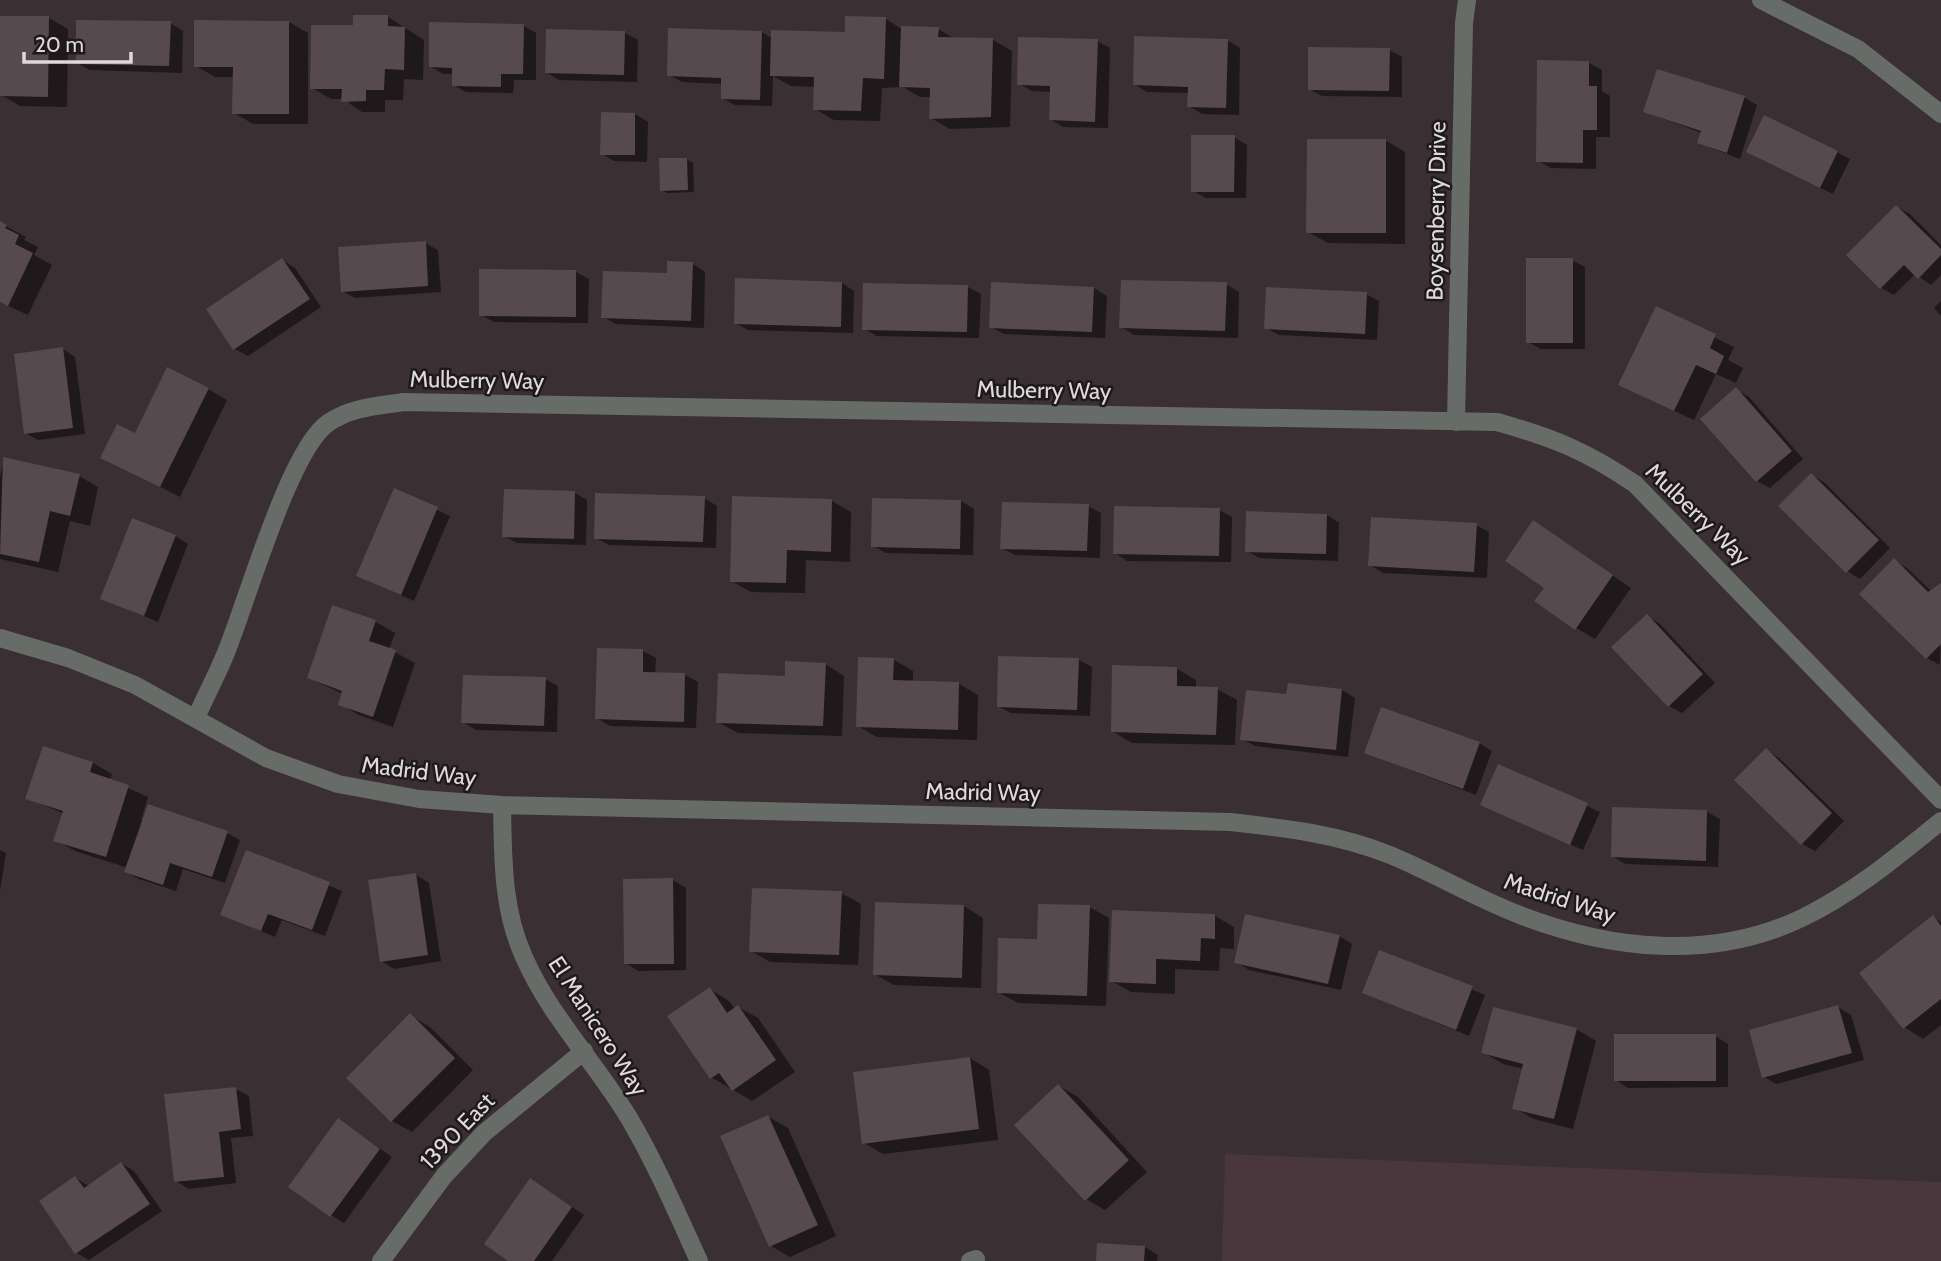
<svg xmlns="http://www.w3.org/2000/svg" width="1941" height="1261" font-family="Cabin,sans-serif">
	<rect width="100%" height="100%" fill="#3a2f33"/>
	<path fill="#49373d" d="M1225,1154L1941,1182V1261H1222Z"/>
	<path fill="#0007" d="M388,17L424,40L423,80L404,79L403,100H385V112H362L343,99H331L312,88Z
		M0,18H49L68,29L67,107L20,106L1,95Z
		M886,19L900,28L938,29L955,39L993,40L1012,51L1010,127L950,129L931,118L932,97H920L903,87L882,88L880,121L834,120L815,109L816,87L791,86L773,76L772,106L735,105L722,98L723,84L682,82L669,75L762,32L773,39L846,34Z
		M289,22L308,33V124H253L234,113V77H215L196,66Z
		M170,23L183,31L182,73L90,70L77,63Z
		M524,26L536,33V80H514L513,93L466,92L453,85L454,74H443L430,66Z
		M625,33L638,40L637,82L559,80L546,72Z
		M1227,40L1240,48L1239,115L1202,114L1189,106V93L1147,92L1134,84Z
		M1097,41L1110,48L1108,128L1063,127L1050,119L1051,92L1032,91L1019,84Z
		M1389,50L1402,57V97L1322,96L1309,89Z
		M1589,63L1602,70V91L1610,96V137H1596V169L1551,168L1538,161Z
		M1658,71L1745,98L1757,105L1740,159L1699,143L1702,133L1645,112Z
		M635,114L648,122L647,162L614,161L602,154Z
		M1234,137L1247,145L1246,198H1206L1193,191Z
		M1385,140L1405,152V244L1328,243L1308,232Z
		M1837,152L1850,159L1833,194L1761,159Z
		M687,159L693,163L694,192L667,193L661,190Z
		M1897,207L1910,214L1941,245V275L1931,285L1915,274L1894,295L1881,288Z
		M0,223L26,237L24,240L38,247L34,255L52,265L28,315L0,302Z
		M425,243L438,250L441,292L355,298L342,291Z
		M282,260L295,268L321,307L248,356L235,349L208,310Z
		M1572,260L1585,267V349H1541L1528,342Z
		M693,264L705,272L704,328L616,324L603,317L668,275Z
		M576,272L589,279L588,323L494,322L481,315Z
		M842,283L854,291L853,333L748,330L735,323Z
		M1226,284L1239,292L1238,338L1134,335L1121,327Z
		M968,287L981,294L979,338L877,336L864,329Z
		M1094,288L1107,296L1105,338L1004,334L991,327Z
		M1366,294L1379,301L1377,340L1279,335L1266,328Z
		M1941,301V316L1934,308Z
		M1656,309L1734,347L1728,360L1743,368L1736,383L1716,374L1694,420L1640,395Z
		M63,349L75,357L85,434L38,440L25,433Z
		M208,389L227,400L180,497L102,457Z
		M1736,389L1749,397L1803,459L1770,488L1757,481Z
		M4,459L79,476L98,487L90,526L70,521L58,572L0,559V477Z
		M1811,475L1824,482L1890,548L1860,579L1847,571Z
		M395,490L450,516L414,601L371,582Z
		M575,493L587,500L586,545L517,543L504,536Z
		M734,497L832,501L851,512L850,562L806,560L805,593L751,592L731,581Z
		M704,498L717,506L716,548L609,545L596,538Z
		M961,501L974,509L973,555L886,553L873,546Z
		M1088,506L1101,513L1100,558L1015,555L1002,548Z
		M1219,510L1232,517L1231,562L1127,561L1115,553Z
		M1327,515L1339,523L1338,561L1259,558L1247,551Z
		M1534,522L1631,588L1595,639L1576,628L1546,587Z
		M1476,525L1489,532L1487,578L1383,573L1370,565Z
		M175,536L188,544L158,622L102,598Z
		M1894,560L1907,568L1931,591L1941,584L1940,665L1927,658Z
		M333,607L376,622L395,633L389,649L415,663L393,727L359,715L340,704L343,694L309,678Z
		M1647,616L1660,624L1715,683L1682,713L1669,706L1614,647Z
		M643,651L656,658L655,674L685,675L698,682L696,728L610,726L597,718Z
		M894,660L913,671V682L959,684L978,695L977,740L877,737L858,726Z
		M1079,660L1092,667L1090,716L1011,713L998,706Z
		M825,664L844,676L842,736L738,733L718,722L786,677Z
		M1177,669L1196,680V689H1217L1237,700L1235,745L1132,743L1112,731Z
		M545,679L558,686L557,732L476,730L463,722Z
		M1289,684L1342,690L1355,698L1348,757L1255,746L1242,739L1288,696Z
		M1479,743L1492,751L1476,795L1366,753Z
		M44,748L93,763L112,774L110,780L148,797L141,820L227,833L240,840L225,883L183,869L176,891L139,879L126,872L128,868L75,851L56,840L64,814L28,798Z
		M1766,750L1779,758L1844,821L1815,851L1802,844Z
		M1499,766L1600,812L1583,850L1482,805Z
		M1707,812L1720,819L1718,867L1625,864L1612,856Z
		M0,850L6,853L0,891Z
		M247,852L342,891L325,936L282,920L275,937L222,914Z
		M416,875L429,883L441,961L394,969L381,961Z
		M673,880L686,888V970L638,971L626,963Z
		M841,893L861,904L858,965L770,962L751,951Z
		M964,906L983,918L981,988L894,985L874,974Z
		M1089,907L1109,918L1106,1006L1018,1003L998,992L1039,941Z
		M1215,916L1234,927V949L1220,948L1219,971L1175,969V994L1131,992L1111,981Z
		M1933,917L1941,922V1025L1923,1039L1904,1027Z
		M1339,936L1352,944L1341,990L1249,970L1236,962Z
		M1380,952L1485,995L1469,1036L1364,993Z
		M710,989L729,1001L735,1009L738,1007L758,1018L795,1072L752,1101L711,1077Z
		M1838,1007L1851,1015L1864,1060L1776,1084L1763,1076Z
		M411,1016L430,1027L473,1070L412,1132L392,1121Z
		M1576,1029L1596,1041L1573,1129L1534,1119L1514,1108L1524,1069L1503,1064L1483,1052Z
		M1715,1036L1728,1044V1087L1628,1088L1616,1080Z
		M970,1058L989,1070L998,1140L883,1154L864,1143Z
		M1059,1086L1078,1097L1147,1172L1105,1210L1086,1199Z
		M236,1089L249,1096L253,1136L231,1138L236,1183L189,1189L176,1181Z
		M768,1117L788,1128L836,1236L790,1257L771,1246Z
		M339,1120L392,1157L344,1223L331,1215Z
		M122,1164L134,1171L162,1211L89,1260L77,1253L75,1178L89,1186Z
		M544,1188L584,1215L552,1261H511Z
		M1145,1247L1158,1255L1157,1261H1098Z"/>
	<path fill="#574a4e" d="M353,15H388V26L405,27L404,70L385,69L384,90H366V101L341,102L342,89H310L311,25H353Z
		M0,16H49L48,97L0,96Z
		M845,16L886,17L884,79L863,78L861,111L813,110L814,77L770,76L771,30L845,32Z
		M76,20L171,21L169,66L76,64Z
		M194,20L289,21V114H232L233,67H194Z
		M429,22L524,24L523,74H501V87L452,86V68L429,67Z
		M901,26L939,27L938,37L993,38L991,117L929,119L930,88L899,87Z
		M668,28L762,31L760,100L721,99V78L667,76Z
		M546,29L625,31L624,75L545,73Z
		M1134,36L1228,39L1226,108L1187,107L1188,87L1133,85Z
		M1018,37L1098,39L1095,122L1049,120L1050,86L1017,85Z
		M1308,47L1390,48L1389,91L1308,90Z
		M1537,60L1589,61V86H1597V130H1583V163L1536,162Z
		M1657,69L1745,96L1727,153L1697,143L1701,131L1643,112Z
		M601,112L635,113V155H600Z
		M1764,115L1838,151L1820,188L1746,152Z
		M1191,135H1235L1234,192H1191Z
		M1307,139H1386V233H1306Z
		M659,158H687L688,190L660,191Z
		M1896,205L1941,249V255L1918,279L1904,265L1880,289L1846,255Z
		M0,221L7,225L5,228L19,235L15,244L33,253L8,306L0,302Z
		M426,241L428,286L341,292L338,247Z
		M282,258L310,299L233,350L206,309Z
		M1526,258H1573V343H1526Z
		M667,261L693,262L691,321L601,318L603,271L667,273Z
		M479,269L576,270V317L479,316Z
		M735,278L842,282L841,327L734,324Z
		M1121,280L1227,282L1225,331L1119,328Z
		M991,282L1094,287L1092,332L989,328Z
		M863,283L968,285L967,332L862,330Z
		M1266,287L1367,292L1365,334L1264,329Z
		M1656,306L1716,334L1710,348L1724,356L1716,374L1696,365L1674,411L1618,385Z
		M63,347L73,428L24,434L14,354Z
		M167,367L209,388L160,487L100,458L117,424L135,433Z
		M1736,387L1792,451L1756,482L1700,419Z
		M3,457L80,474L70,516L50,511L39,562L0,554Z
		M1811,473L1879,540L1846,573L1778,506Z
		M394,488L438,507L401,595L356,576Z
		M504,489L575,491L574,539L502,537Z
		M595,493L705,496L703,542L594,539Z
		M732,496L832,499L831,552L787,550L786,583L730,582Z
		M872,498L961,500L960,549L871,547Z
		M1002,502L1089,504L1087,551L1000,549Z
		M1114,506L1220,508L1219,556L1113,554Z
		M1246,511L1327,514L1326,554L1245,552Z
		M1371,517L1477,523L1474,572L1368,566Z
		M132,518L176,535L144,616L100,599Z
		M1533,520L1613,575L1575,630L1534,601L1544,588L1505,561Z
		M1894,558L1928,592L1941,583V644L1926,659L1859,594Z
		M332,605L376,620L369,641L396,650L373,717L338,705L342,691L307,678Z
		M1647,614L1703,674L1668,707L1611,647Z
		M597,648L643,649V672L685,673L684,722L595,719Z
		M998,656L1079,658L1077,710L997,707Z
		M858,657L894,658L893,680L959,682L958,730L856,727Z
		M785,661L826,663L823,726L716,723L718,673L785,676Z
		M1112,665L1177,667V686L1218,687L1216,735L1111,732Z
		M463,675L546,677L544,726L461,723Z
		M1288,683L1342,689L1336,750L1240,740L1246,690L1286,694Z
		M1381,707L1480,742L1463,789L1364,753Z
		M43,746L93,762L90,772L129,785L106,857L53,841L63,811L25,799Z
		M1766,748L1832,813L1801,845L1734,780Z
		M1498,764L1588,803L1570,845L1480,805Z
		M148,804L228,831L212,877L170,863L163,885L124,872Z
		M1612,807L1707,810L1706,861L1611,857Z
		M246,850L330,882L312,930L268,914L261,931L220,915Z
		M416,873L428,955L380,962L368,880Z
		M673,878L674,964H624L623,879Z
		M752,888L842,891L839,955L749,952Z
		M875,902L964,905L962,978L873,975Z
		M1038,904L1090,905L1087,996L997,993L998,938L1037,939Z
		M1112,910L1215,914V939L1201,938L1200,961L1156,959V984L1109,982Z
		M1245,914L1340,935L1328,984L1234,963Z
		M1933,915L1941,926V999L1903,1029L1859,973Z
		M1379,950L1473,986L1456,1030L1362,993Z
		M710,987L727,1013L738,1005L776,1060L732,1091L719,1073L710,1079L667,1016Z
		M1838,1005L1852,1053L1762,1078L1749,1030Z
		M1493,1007L1577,1028L1554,1119L1512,1109L1523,1064L1481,1053Z
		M410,1013L455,1058L391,1122L346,1078Z
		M1614,1034H1716V1081H1614Z
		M970,1057L979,1129L862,1144L853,1072Z
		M1058,1084L1129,1160L1085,1201L1014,1125Z
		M236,1087L241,1129L219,1132L224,1177L174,1182L164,1094Z
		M768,1115L818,1225L769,1247L720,1136Z
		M338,1118L380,1149L330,1217L288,1187Z
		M121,1162L150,1204L75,1254L39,1201L75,1176L84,1188Z
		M530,1178L572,1207L534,1261H508L484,1244Z
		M1097,1243L1145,1246L1144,1261H1096Z"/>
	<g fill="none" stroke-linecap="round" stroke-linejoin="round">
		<path stroke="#676c69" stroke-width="18" d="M1761,0L1858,49L1941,114
			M1456,422L1464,23L1467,0
			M0,638L68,658L135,685L266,758L338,784L419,799L502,805L1230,822C1285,828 1338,834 1390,855C1434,873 1475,898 1520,915C1611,950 1712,961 1802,918C1854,893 1896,857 1941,821
			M196,718C205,697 216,677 225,655C246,605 289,450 328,423C351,407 377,406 404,402L1497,422C1554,438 1586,451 1635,484L1941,800
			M502,805C503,857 502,909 524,957C549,1015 596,1063 629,1118C656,1164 677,1213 699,1261
			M381,1261L444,1176L484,1133L584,1051
			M970,1261L976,1259"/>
	</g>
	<g text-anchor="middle" stroke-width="5" stroke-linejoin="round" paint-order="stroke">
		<g font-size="23" fill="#e0d9db" stroke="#1e191a">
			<text transform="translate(1436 211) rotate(-89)" y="8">Boysenberry Drive</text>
			<text transform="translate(477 380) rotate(1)" y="8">Mulberry Way</text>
			<text transform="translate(1044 390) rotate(1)" y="8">Mulberry Way</text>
			<text transform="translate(1698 514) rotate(44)" y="8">Mulberry Way</text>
			<text transform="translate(419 771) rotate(7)" y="8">Madrid Way</text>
			<text transform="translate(983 792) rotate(1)" y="8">Madrid Way</text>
			<text transform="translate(1560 898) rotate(18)" y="8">Madrid Way</text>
			<text transform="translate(598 1026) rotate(57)" y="8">El Manicero Way</text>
			<text transform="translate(457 1131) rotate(-46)" y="8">1390 East</text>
		</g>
	</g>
	<path d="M24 52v10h107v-10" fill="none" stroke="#e0d9db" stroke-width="3.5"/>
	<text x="35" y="52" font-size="21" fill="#e0d9db" stroke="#1e191a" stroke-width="5" paint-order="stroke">20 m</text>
</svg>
